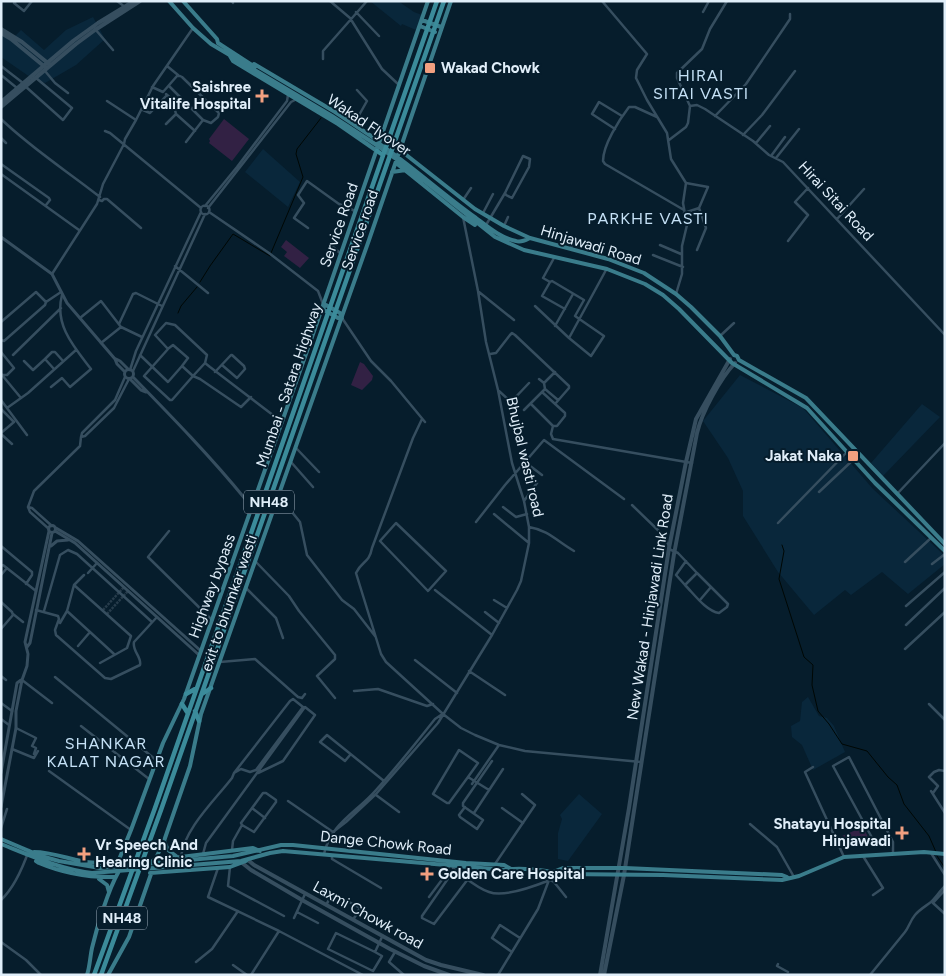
<svg xmlns="http://www.w3.org/2000/svg" width="946" height="976" font-family="Figtree,sans-serif">
	<rect width="100%" height="100%" fill="#061d2c"/>
	<path fill="#09273b" d="M370,1H398L414,12L422,15L416,30L402,24L401,26Z
		M93,17L105,39L76,65L45,83L30,77L1,57V34L11,40L21,30L44,50L66,30Z
		M263,149L300,182L288,207L245,172Z
		M740,375L803,408L873,489L945,556V564L908,594L882,572L851,595L845,590L814,615L778,572L743,516V491L728,458L703,421Z
		M922,404L940,417L883,476L871,463Z
		M808,697L819,716L827,718L834,726L845,752L813,770L802,745L792,737L791,726L800,721L802,702Z
		M579,794L602,814L568,861L558,859V833L562,819L560,815Z"/>
	<path fill="#322144" d="M224,119L249,139L232,161L209,143L210,141L209,139Z
		M286,240L309,258L300,268L284,256L287,252L281,247Z
		M360,362L364,364L373,376L372,380L362,390L351,385Z
		M863,827L870,841C861,842 847,846 842,836Z"/>
	<g fill="none" stroke-linecap="round" stroke-linejoin="round">
		<path stroke="#000704" stroke-width="1" d="M271,253L303,177L296,154L297,149L321,118
			M200,282L210,266L233,234L270,256
			M178,313L181,306L197,287
			M782,545L784,551L779,579L804,657L813,665L812,685L818,711L829,724L842,744L867,751L888,777L897,785L904,804L929,836L936,852
			M937,856L945,868"/>
		<path stroke="#273c4b" stroke-width="2.5" stroke-dasharray="2.5 1" stroke-linecap="butt" d="M103,610L124,587
			M107,614L128,591"/>
		<path stroke="#364e5f" stroke-width="2.5" d="M16,1L14,3L24,11L32,1
			M117,1L125,7
			M232,1L233,3
			M330,1L350,18L382,69L398,84
			M602,1L647,54L637,70L636,78L647,100L667,133L671,159L686,183L683,203L687,225L682,246V274L676,294
			M356,12L379,36
			M703,12L709,1
			M95,29L113,50
			M323,59V51L367,1
			M1,66L23,83
			M167,66L178,75
			M45,71L55,83L68,93
			M1,75L17,88
			M25,86L63,120L72,108L36,78
			M169,86L203,120L186,142
			M152,87L163,92L177,76H180L182,77L219,113L218,117L211,123L203,120
			M166,94L179,105L183,100
			M107,101L136,120
			M690,106L677,78V73L702,49L710,29L727,1
			M192,109L203,97
			M143,110L150,113L167,95
			M176,114L175,110L179,105
			M715,116L746,84L790,19V14
			M657,117L635,107H629C619,120 603,145 603,161L605,164L684,210
			M1,119C31,148 67,171 100,197
			M166,124L176,114L195,131
			M354,124L367,101L357,90
			M615,129L592,114L599,102L622,116
			M105,131L110,133L201,208
			M743,135L762,115L795,71
			M1,138L6,143
			M669,140L686,127L688,123L690,106L697,105L705,109L753,141L769,155L783,162L945,335
			M756,143L770,126
			M523,156L530,159L529,167L512,198L506,195L505,193Z
			M771,156L785,137
			M776,158L799,129
			M1,164L49,198L50,200L46,205
			M1,174L79,230
			M686,183L708,187L699,208L706,228L697,250
			M99,200L102,201L104,199H107L141,228
			M463,200L471,188
			M200.5 210a4.5 4.5 0 1 1 9 0a4.5 4.5 0 1 1-9 0Z
			M205,206L237,167L287,101L288,95
			M208,208L291,102L295,100
			M209,212L269,253L318,291L323,304
			M483,213L493,194
			M684,213L699,208
			M837,219L864,189
			M486,225L505,193
			M504,226L508,217
			M308,228L294,218L304,203L298,195L307,181L339,204L355,211
			M788,241L808,215L795,202L808,188
			M660,245L681,254
			M332,246L340,253
			M571,249L573,239
			M653,255L683,267
			M175,266L208,293
			M52,274L97,204L103,184L124,144L125,139L136,120L153,86L193,28
			M550,282L543,278L554,258
			M479,292L514,320
			M535,306L569,338
			M565,309L542,296L550,282L552,281L584,300L575,316L604,336L591,356L569,338L606,270
			M80,318L101,301L121,327
			M342,318L371,361L391,381L425,422
			M1,322L36,292L46,302L61,292
			M119,324L133,294L136,293L162,306
			M555,326L573,294
			M720,336L734,323
			M1,340L4,341L45,305L46,302
			M101,343L121,327L142,337
			M169,348L173,345L188,358L182,366
			M1,352L14,368L7,375H3L1,374
			M490,354L496,353L510,335L512,333L515,335L569,386V388L555,404
			M13,355L61,308
			M140,355L168,382L182,366L193,376L205,363
			M24,361L33,370L45,359
			M54,369L45,359L52,352H55L63,361
			M130,370L136,351L201,212
			M133,371L205,214
			M215,372L231,355H232L244,366L245,369L237,378L222,365
			M2,375L21,398
			M125,377L115,400L82,433L81,437L85,436L114,408L129,379
			M539,379L544,383
			M51,387L62,378L70,387L91,369C74,347 54,325 62,295
			M545,389L558,400
			M499,391L511,402L529,383
			M542,392L565,413V416L557,426H553
			M251,397L241,407L200,379L193,376L172,400H170L144,376L168,349L155,335L166,323L175,325L207,355L205,363L210,367L282,422
			M1,400L27,435
			M531,404L553,426
			M7,408L28,393L76,350
			M1,409L14,422L1,433
			M524,410L545,389L544,383L555,372
			M422,419L413,438L372,548C369,564 362,560 356,573L381,654L386,662L443,714L461,728L475,735L499,745L525,751L641,762
			M1,434L12,444
			M553,439L692,463
			M553,439L551,434L553,426
			M296,448L319,472
			M291,462L313,487
			M525,462L542,475
			M819,492L854,459
			M897,494L945,443
			M279,496L300,522L307,555L342,600L354,609L375,636
			M524,501L537,483
			M632,505L663,535L669,546
			M28,507L34,491L80,446L81,437
			M503,507L516,517L527,514
			M494,514L529,543
			M476,522L505,485L544,440L624,499
			M396,523L446,571L428,591L380,541Z
			M778,523L847,452
			M529,527C548,530 558,542 574,551
			M49,529L30,512L28,507L32,508L52,526
			M169,531L148,557L212,620
			M1,546L32,572V575L26,584
			M669,549L678,553L697,573L685,585C694,594 706,611 719,613L727,607L728,604L697,573
			M256,562L289,596L299,611L335,655V659L317,676L335,698
			M905,562L931,538
			M932,564L945,554
			M1,566L3,565L36,591
			M88,573L97,563
			M1,575L7,568
			M74,585L131,636L127,648L100,663
			M685,585L676,575L686,561
			M246,588L276,618L283,638
			M435,590L492,635
			M494,600L507,608
			M700,600L711,587
			M1,602L12,612L13,615L1,629
			M906,606L945,572
			M36,610L58,616L59,619L55,630L56,635L105,678L111,679L140,665C142,657 132,651 134,642L157,617
			M44,611L60,555L68,550L77,554L152,622
			M67,611L90,632L78,646
			M485,612L499,623
			M13,614L23,622
			M60,623L67,611L74,585L84,575
			M906,625L945,588
			M90,632L114,654
			M905,649L945,612
			M415,660L457,693
			M220,662L255,659L298,697L302,698L305,694
			M469,671L505,695
			M1,676L6,680
			M55,677L156,760
			M22,680L52,703
			M354,691L378,689L427,706L433,704
			M1,703L12,711
			M929,704L945,720
			M1,719L9,725
			M81,726L149,779
			M16,728L36,738L32,746L36,748L34,754
			M12,749L34,758L38,751
			M350,755L345,761L320,742L327,735L384,781
			M813,767L805,772L844,857
			M49,771L131,830
			M468,777L449,803H447L433,794L459,750L478,763L468,777L489,790
			M472,784L499,745
			M931,791L945,813
			M933,793L938,786L929,777L934,772L939,770L945,771
			M376,795L399,812
			M288,801L333,832
			M465,807L459,815L460,817L477,829L483,820L463,806V803L492,761
			M252,808L265,818
			M502,808L523,823
			M474,813L503,769
			M750,824L777,847L794,877
			M1,828L7,809
			M333,832L346,822L376,794L438,723L492,635L517,590L521,581L529,543V527L524,501L512,463L498,390L486,342L478,291L463,217
			M232,850L233,841L242,825L254,832L276,802V800L266,793H263L241,823L242,825
			M931,853L945,875
			M203,854L206,843L305,707L315,715L283,761L258,773
			M324,854C331,823 356,813 376,790C397,767 416,743 435,719L441,715
			M893,854V842L849,757L833,766L876,845L893,842
			M332,856V859L381,888
			M863,856L883,888L873,895
			M181,857C184,829 215,800 232,778L234,773L241,769L250,772L256,770L303,707L293,699L290,701L234,773
			M495,864L535,805L522,794
			M453,865V868L456,871C466,878 477,888 489,892C504,898 535,886 550,880L554,882L566,897
			M230,867L228,886L284,916
			M218,868L208,897L279,931L363,975
			M454,870L422,916V918L434,924L468,879
			M945,890L933,903L945,914
			M429,897L444,877L449,866
			M1,900C14,888 23,867 29,850
			M326,905L333,893L360,908L353,920
			M297,912L318,923
			M294,918L305,894
			M1,942L26,960L41,975
			M375,952L382,956L373,971L328,949L336,933L375,952L382,937
			M395,952L389,962L404,975
			M512,952L492,938L500,925L520,938
			M196,962L212,949L238,911
			M778,964L777,966L788,972
			M233,965L247,975
			M251,975L279,931
			M498,975L538,909L552,872
			M870,975L905,932C909,927 910,921 915,915C920,909 926,906 931,902C936,897 940,891 945,886"/>
		<path stroke="#364e5f" stroke-width="3" d="M1,237L52,274L67,303L115,359L117,364L125,372
			M116,359L120,361L128,369
			M124.5 374a4.5 4.5 0 1 1 9 0a4.5 4.5 0 1 1-9 0Z
			M133,377C172,417 211,457 246,500L253,505
			M130,379L141,390L146,392
			M48.5 529a3.5 3.5 0 1 1 7 0a3.5 3.5 0 1 1-7 0Z
			M56,528L78,541L201,651
			M55,531L75,543L199,655
			M51,546L57,541L68,540
			M27,647L30,643L52,533
			M1,773L17,683L21,680
			M1,807L16,728V711L22,680L27,666L28,654L25,642L49,531"/>
		<path stroke="#364e5f" stroke-width="4" d="M1,29L22,42L49,64
			M1,33L11,39L45,67
			M1,102L73,41L98,23L134,1
			M1,107L76,44L95,30L140,1
			M248,860L254,865L426,960L441,965L483,975
			M241,862L251,870L302,900L390,949L424,966L449,975
			M600,975L629,808L669,548L686,462L696,419L730,359
			M604,975L624,875L674,554L697,433C702,412 720,379 735,363"/>
		<path stroke="#3a7c8b" stroke-width="4" d="M169,1L193,28L211,44L332,116L375,144L402,163L495,237L524,250L607,269L645,284L663,295L679,309L732,363L807,408L875,483L945,551
			M183,1L217,39L218,43L255,67
			M422,20L441,27
			M420,26L435,32
			M230,56L233,61L338,124L377,151
			M254,64L335,112L374,138L381,139
			M378,143C412,166 442,194 476,218C488,227 501,238 516,241C521,243 526,240 530,238
			M400,150L475,209L504,226L530,238L608,259L644,273L676,294L691,307L720,336L734,355L737,356L739,360L806,398L945,544
			M396,163L463,217L475,225
			M392,172L406,170
			M323,306L326,305L340,313L341,317
			M323,306L324,310L338,318H342
			M1,839L41,856L59,861L100,868L233,856L281,845H293L466,863L504,865L511,869
			M164,841L168,850L176,856
			M1,844C31,856 60,869 92,873L241,861L270,853L283,851L504,870C519,867 546,870 562,874L663,875L782,880L799,876L844,857L924,852L945,854
			M34,852C52,852 68,859 86,862C99,864 113,861 126,865
			M156,858L164,841L190,766L201,714L369,240L451,1
			M36,861L39,863C65,874 88,878 116,877
			M118,862L131,830L163,743L184,699L319,317L428,1
			M150,863L157,858L181,857L253,848L260,851
			M553,872L563,868H625L782,875L787,877
			M150,873L230,867L246,861
			M99,879L107,885L109,892
			M87,975C90,966 90,957 92,948C97,927 108,890 119,871
			M108,975L129,937L151,874"/>
		<path stroke="#3b8b9a" stroke-width="4.5" d="M377,151L383,155
			M186,694L195,689
			M202,694L211,688
			M182,704L187,712
			M195,711L199,721
			M94,975L155,808L437,1
			M101,975L161,810L444,1"/>
	</g>
	<g fill="#f2a080" stroke="#061d2c" stroke-width="2">
		<rect x="424" y="62" width="12" height="12" rx="2.5"/>
		<path d="M259.5 88.5h5v5h5v5h-5v5h-5v-5h-5v-5h5z"/>
		<rect x="847" y="450" width="12" height="12" rx="2.5"/>
		<path d="M899.5 825.5h5v5h5v5h-5v5h-5v-5h-5v-5h5z"/>
		<path d="M81.5 846.5h5v5h5v5h-5v5h-5v-5h-5v-5h5z"/>
		<path d="M424.5 866.5h5v5h5v5h-5v5h-5v-5h-5v-5h5z"/>
	</g>
	<g text-anchor="middle" stroke-width="4" stroke-linejoin="round" paint-order="stroke">
		<g fill="#061d2c" stroke="#9fafbc" stroke-width="1">
			<rect x="244" y="490.5" width="50" height="23" rx="4"/>
			<rect x="97" y="906.5" width="50" height="23" rx="4"/>
		</g>
		<g font-size="14" font-weight="bold" fill="#e0eef9">
			<text x="269" y="507">NH48</text>
			<text x="122" y="923">NH48</text>
		</g>
		<g font-size="15" font-weight="bold" fill="#e0eef9" stroke="#061d2c" text-anchor="start">
			<text x="441" y="73">Wakad Chowk</text>
			<text x="251" y="92" text-anchor="end">Saishree<tspan x="251" dy="17">Vitalife Hospital</tspan></text>
			<text x="842" y="461" text-anchor="end">Jakat Naka</text>
			<text x="891" y="829" text-anchor="end">Shatayu Hospital<tspan x="891" dy="17">Hinjawadi</tspan></text>
			<text x="95" y="850">Vr Speech And<tspan x="95" dy="17">Hearing Clinic</tspan></text>
			<text x="438" y="879">Golden Care Hospital</text>
		</g>
		<g font-size="15" fill="#e0eef9" stroke="#061d2c">
			<text transform="translate(369 125) rotate(34)" y="5">Wakad Flyover</text>
			<text transform="translate(836 201) rotate(47)" y="5">Hirai Sitai Road</text>
			<text transform="translate(339 225) rotate(-71)" y="5">Service Road</text>
			<text transform="translate(360 230) rotate(-71)" y="5">Service road</text>
			<text transform="translate(591 245) rotate(17)" y="5">Hinjawadi Road</text>
			<text transform="translate(289 385) rotate(-71)" y="5">Mumbai - Satara Highway</text>
			<text transform="translate(525 457) rotate(77)" y="5">Bhujbal wasti road</text>
			<text transform="translate(212 586) rotate(-70)" y="5">Highway bypass</text>
			<text transform="translate(229 603) rotate(-71)" y="5">exit to bhumkar wasti</text>
			<text transform="translate(650 607) rotate(-81)" y="5">New Wakad - Hinjawadi Link Road</text>
			<text transform="translate(386 843) rotate(6)" y="5">Dange Chowk Road</text>
			<text transform="translate(368 915) rotate(29)" y="5">Laxmi Chowk road</text>
		</g>
		<g font-size="16" letter-spacing="1" fill="#c5e1f6" stroke="#061d2c">
			<text x="701" y="81">HIRAI<tspan x="701" dy="18">SITAI VASTI</tspan></text>
			<text x="648" y="224">PARKHE VASTI</text>
			<text x="106" y="749">SHANKAR<tspan x="106" dy="18">KALAT NAGAR</tspan></text>
		</g>
	</g>
	<rect width="946" height="976" fill="none" stroke="#e0eef9" stroke-width="5"/>
</svg>
